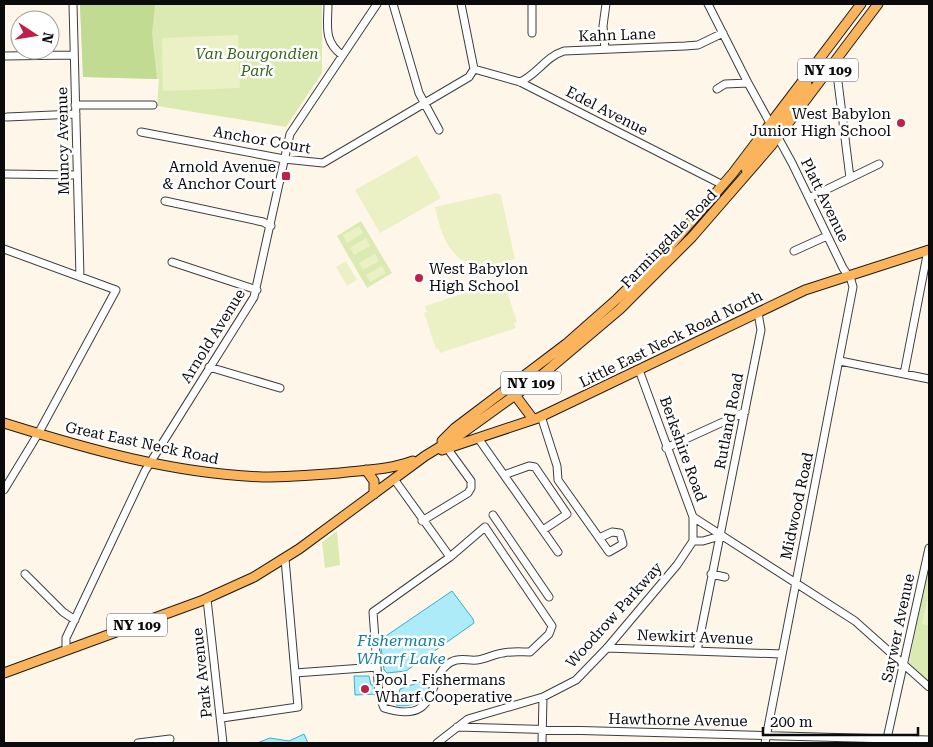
<svg xmlns="http://www.w3.org/2000/svg" width="933" height="747" font-family="'Roboto Serif',serif">
	<rect width="100%" height="100%" fill="#fff6ea"/>
	<path fill="#dbeab3" d="M80,4H322V73L286,127L157,106L159,79L83,77Z
		M361,221L392,273L367,288L337,236Z
		M337,531L340,565L325,568L322,542Z
		M929,564V684L909,663Z"/>
	<path fill="#c2db92" d="M80,4H155L152,34L157,79L83,77Z"/>
	<path fill="#ebf1c5" d="M238,35L240,88L163,91L162,38Z
		M417,155L441,198L380,233L355,190Z
		M497,193L501,195L515,259C506,261 497,264 488,265C451,269 441,235 435,207Z
		M359,226L363,233L347,243L343,235Z
		M366,238L370,246L354,255L350,248Z
		M375,254L379,261L363,270L359,263Z
		M346,261L357,280L347,286L336,267Z
		M382,266L386,273L370,282L366,275Z
		M501,281L503,287L505,286L517,322L514,323L516,328L440,353L438,348L436,349L424,313L427,312L425,306Z
		M929,591V625L922,624Z"/>
	<path fill="#adebf8" stroke="#32b2d0" d="M452,591L473,619L474,623L406,671L387,673L384,670L380,640Z
		M354,676H369L371,685H376V694L355,695Z
		M420,682L430,688C423,702 411,708 396,705L400,689Z
		M304,734L308,743H257L270,738L289,741Z"/>
	<g fill="none" stroke-linecap="round" stroke-linejoin="round">
		<g stroke="#3e3e3e" stroke-width="9">
			<path id="minor" d="M73,4L80,277
				M328,4C328,25 323,41 342,55
				M393,4L419,93L439,130
				M461,4L474,69
				M532,4V33
				M708,4L748,83L792,163L843,268L851,280L853,287L765,743
				M605,49L603,26L606,4
				M4,56L74,55
				M830,68L836,74L838,82L850,178
				M474,69L520,82L723,185
				M520,82C538,74 545,57 564,51L685,46L698,45L723,33
				M717,89L725,84L748,83
				M75,105H153
				M7,117L76,114
				M141,132L284,159L323,163L469,77L474,69
				M4,174L77,175
				M809,198L879,164
				M165,201L263,222L271,226
				M4,249L116,290L38,434L4,490
				M794,251L827,236
				M172,262L257,290
				M840,361L929,379
				M209,367L280,388
				M639,370L693,517L855,621L929,687
				M904,374L928,250
				M541,416L557,466L558,480L609,552L623,544L620,533L612,532L599,538
				M478,438L558,552
				M666,448L745,412
				M504,475L529,466L535,467L567,514L543,530
				M394,479L450,557L485,527L552,626L549,634L530,652C521,652 512,651 503,653C494,654 486,659 477,660C467,661 460,657 451,662C425,677 441,726 384,708L379,695L373,612L450,557
				M493,515L549,597
				M422,521L468,493L471,488V481L447,448
				M693,541H703L720,536
				M25,574L63,612L75,620
				M711,574L725,577
				M207,599L223,743
				M607,648L782,654
				M66,650V638L145,471L254,297L290,134L377,4
				M697,651L761,330L758,313
				M295,673L377,667
				M222,718L298,707L285,559
				M457,727L929,740
				M138,743L170,739
				M437,743L468,719L543,697L576,680L607,648L677,565L693,541V517
				M542,743L543,697
				M886,743L929,548"/>
		</g>
		<g stroke="#1c1c1c" stroke-width="11">
			<path id="major" d="M746,169L807,84
				M515,395L533,419
				M4,423C87,449 175,474 263,477C288,477 314,475 339,473C364,470 389,470 413,461
				M442,441L455,428L566,344L617,299L664,253L733,173L861,4
				M442,450L538,418L805,290L929,250
				M366,470L374,481V494
				M4,673L201,601L254,577L299,549L425,456L461,434L536,380L620,309L692,237L771,146L878,4"/>
		</g>
		<use href="#minor" stroke="#fff" stroke-width="7"/>
		<use href="#major" stroke="#fcb45c" stroke-width="9"/>
	</g>
	<g fill="#be2049" stroke="#fff" stroke-width="2">
		<circle cx="901" cy="123" r="5"/>
		<rect x="281" y="171" width="10" height="10" rx="2.5"/>
		<circle cx="419" cy="278" r="5"/>
		<circle cx="365" cy="689" r="5"/>
	</g>
	<g text-anchor="middle" stroke-width="5" stroke-linejoin="round" paint-order="stroke">
		<g fill="#fff" stroke="#545454" stroke-width="1">
			<rect x="798" y="58.5" width="60" height="23" rx="4"/>
			<rect x="501" y="371.5" width="60" height="23" rx="4"/>
			<rect x="107" y="613.5" width="60" height="23" rx="4"/>
		</g>
		<g font-size="14" font-weight="bold" fill="#0b0b0b">
			<text x="828" y="75">NY 109</text>
			<text x="531" y="388">NY 109</text>
			<text x="137" y="630">NY 109</text>
		</g>
		<g font-size="15" fill="#0b0b0b" stroke="#fff">
			<text transform="translate(617 35) rotate(-2)" y="5">Kahn Lane</text>
			<text transform="translate(607 111) rotate(27)" y="5">Edel Avenue</text>
			<text transform="translate(262 140) rotate(10)" y="5">Anchor Court</text>
			<text transform="translate(63 141) rotate(-91)" y="5">Muncy Avenue</text>
			<text transform="translate(825 200) rotate(64)" y="5">Platt Avenue</text>
			<text transform="translate(669 239) rotate(-46)" y="5">Farmingdale Road</text>
			<text transform="translate(213 336) rotate(-58)" y="5">Arnold Avenue</text>
			<text transform="translate(671 339) rotate(-26)" y="5">Little East Neck Road North</text>
			<text transform="translate(729 421) rotate(-79)" y="5">Rutland Road</text>
			<text transform="translate(142 443) rotate(12)" y="5">Great East Neck Road</text>
			<text transform="translate(683 449) rotate(70)" y="5">Berkshire Road</text>
			<text transform="translate(797 506) rotate(-78)" y="5">Midwood Road</text>
			<text transform="translate(614 615) rotate(-48)" y="5">Woodrow Parkway</text>
			<text transform="translate(898 628) rotate(-78)" y="5">Saywer Avenue</text>
			<text transform="translate(695 637) rotate(2)" y="5">Newkirt Avenue</text>
			<text transform="translate(202 673) rotate(-96)" y="5">Park Avenue</text>
			<text transform="translate(678 720) rotate(1)" y="5">Hawthorne Avenue</text>
		</g>
		<g font-size="15" font-style="italic" fill="#39641b" stroke="#fff">
			<text x="257" y="59">Van Bourgondien<tspan x="257" dy="17">Park</tspan></text>
		</g>
		<g font-size="15" fill="#0b0b0b" stroke="#fff" text-anchor="end">
			<text x="891" y="119">West Babylon<tspan x="891" dy="17">Junior High School</tspan></text>
			<text x="276" y="172">Arnold Avenue<tspan x="276" dy="17">&amp; Anchor Court</tspan></text>
			<text x="429" y="274" text-anchor="start">West Babylon<tspan x="429" dy="17">High School</tspan></text>
			<text x="375" y="685" text-anchor="start">Pool - Fishermans<tspan x="375" dy="17">Wharf Cooperative</tspan></text>
		</g>
		<g font-size="16" font-style="italic" fill="#127f9f" stroke="#fff">
			<text x="401" y="646">Fishermans<tspan x="401" dy="18">Wharf Lake</tspan></text>
		</g>
	</g>
	<rect width="933" height="747" fill="none" stroke="#0b0b0b" stroke-width="10"/>
	<g transform="translate(35 35) rotate(102)"><circle r="24" fill="#ffffff" stroke="#9d9d9d"/>
	<path d="M0-4L9 19L0 12L-9 19Z" fill="#be2049"/>
	<text y="-8" font-size="14" font-weight="bold" text-anchor="middle" fill="#0b0b0b">N</text>
	</g>
	<path d="M763 727v8h155v-8" fill="none" stroke="#0b0b0b" stroke-width="2.5"/>
	<text x="770" y="727" font-size="15" fill="#0b0b0b" stroke="#ffffff" stroke-width="4" paint-order="stroke">200 m</text>
</svg>
